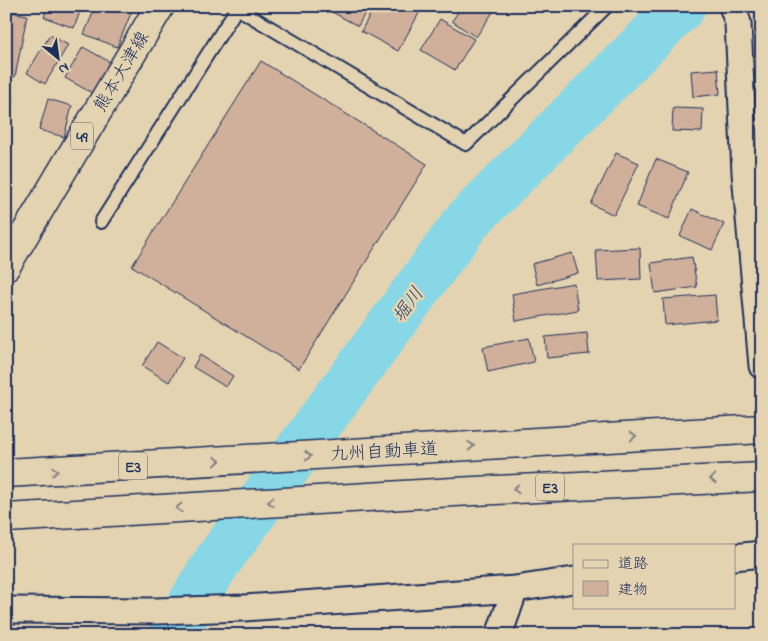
<svg xmlns="http://www.w3.org/2000/svg" width="768" height="641" font-family="'Indie Flower','Klee One',sans-serif">
	<rect width="100%" height="100%" fill="#e4d3b0"/>
	<filter id="ink" filterUnits="userSpaceOnUse"><feTurbulence type="fractalNoise" baseFrequency=".02" numOctaves="2"/><feDisplacementMap in="SourceGraphic" scale="10" xChannelSelector="R" yChannelSelector="G"/><feConvolveMatrix kernelMatrix="1 2 1 2 8 2 1 2 1" color-interpolation-filters="sRGB"/></filter>
	<g filter="url(#ink)">
		<path fill="#88d7e6" stroke="#5c94b0" d="M669,6H691L639,64L522,161Z"/>
		<g fill="none" stroke-linecap="round" stroke-linejoin="round">
			<path stroke="#477294" stroke-width="1" d="M673,6L671,12L614,72L615,75H618L636,60L684,6"/>
			<path stroke="#88d7e6" stroke-width="48" d="M172,635L217,562L468,220L682,6"/>
		</g>
		<path fill="#d0b09a" stroke="#1b2f5e" d="M48,6H82L74,28L44,17Z
			M96,6H134L117,47L84,34Z
			M321,6H369L358,26Z
			M375,6H423L398,51L361,31Z
			M462,6H497L476,37L452,21Z
			M6,11L27,15L15,77L6,75Z
			M440,19L474,39L455,70L421,50Z
			M50,35L68,45L45,84L27,73Z
			M83,47L110,62L92,93L65,78Z
			M261,61L427,164L299,369L132,266Z
			M718,69L720,94L693,97L691,71Z
			M6,97L14,98L6,128Z
			M48,99L72,106L64,137L39,130Z
			M673,108L703,109L702,132L672,131Z
			M616,153L639,163L614,215L591,204Z
			M656,159L688,172L669,219L637,206Z
			M692,209L724,224L712,250L680,236Z
			M640,248L641,279L598,281L596,250Z
			M572,253L578,273L537,285L532,264Z
			M692,257L697,287L655,293L651,263Z
			M574,283L578,310L516,321L512,294Z
			M715,295L717,320L665,325L663,299Z
			M587,333L589,354L547,358L545,337Z
			M529,338L534,362L488,372L483,347Z
			M157,342L183,358L169,382L142,366Z
			M200,355L233,376L226,387L193,367Z"/>
		<g fill="none" stroke-linecap="round" stroke-linejoin="round">
			<g stroke="#1b2f5e" stroke-width="16">
				<path id="lane" d="M237,8L466,144L607,6
					M101,222L237,8L234,6"/>
			</g>
			<g stroke="#1b2f5e" stroke-width="29">
				<path id="street" d="M732,6L738,23L745,173L762,366
					M734,557L762,554
					M6,610L156,611L244,608L515,589L574,580
					M499,635L515,589"/>
			</g>
			<g stroke="#1b2f5e" stroke-width="31">
				<path id="primary" d="M6,266L160,6"/>
			</g>
			<g stroke="#1b2f5e" stroke-width="31">
				<path id="highway" d="M6,473L762,429
					M6,518L454,492L762,477"/>
			</g>
			<use href="#lane" stroke="#e4d3b0" stroke-width="12"/>
			<use href="#street" stroke="#e4d3b0" stroke-width="25"/>
			<use href="#primary" stroke="#e4d3b0" stroke-width="28"/>
			<use href="#highway" stroke="#e4d3b0" stroke-width="28"/>
		</g>
		<defs><path id="oneway-chevron" d="M-2-3.5L2.5 0L-2 3.5" fill="none" stroke-width="1.6" stroke-linecap="round" stroke-linejoin="round" transform="scale(1.25)"/></defs>
		<g stroke="#808187">
			<use href="#oneway-chevron" transform="translate(633 436) rotate(-3)"/>
			<use href="#oneway-chevron" transform="translate(471 446) rotate(-3)"/>
			<use href="#oneway-chevron" transform="translate(308 456) rotate(-4)"/>
			<use href="#oneway-chevron" transform="translate(217 461) rotate(-3)"/>
			<use href="#oneway-chevron" transform="translate(55 471) rotate(-3)"/>
			<use href="#oneway-chevron" transform="translate(713 479) rotate(177)"/>
			<use href="#oneway-chevron" transform="translate(516 489) rotate(177)"/>
			<use href="#oneway-chevron" transform="translate(271 502) rotate(177)"/>
			<use href="#oneway-chevron" transform="translate(179 508) rotate(177)"/>
		</g>
	</g>
	<g text-anchor="middle" stroke-width="5" stroke-linejoin="round" paint-order="stroke">
		<g fill="#e4d3b0" stroke="#576077" stroke-width="1">
			<rect x="71" y="122.5" width="22" height="27" rx="4"/>
			<rect x="119" y="452.5" width="28" height="27" rx="4"/>
			<rect x="536" y="473.5" width="28" height="27" rx="4"/>
		</g>
		<g font-size="16" font-weight="bold" fill="#1b2f5e">
			<text x="82" y="142">49</text>
			<text x="133" y="472">E3</text>
			<text x="550" y="493">E3</text>
		</g>
		<g font-size="18" fill="#1b2f5e" stroke="#e4d3b0">
			<text transform="translate(121 71) rotate(-59)" y="6">熊本大津線</text>
			<text transform="translate(384 451) rotate(-3)" y="6">九州自動車道</text>
		</g>
		<g font-size="19" font-style="italic" fill="#26406c" stroke="#e4d3b0">
			<text transform="translate(407 304) rotate(-54)" y="7">堀川</text>
		</g>
	</g>
	<rect width="768" height="641" fill="none" stroke="#e4d3b0" stroke-width="25"/>
	<rect x="12" y="12" width="743" height="616" fill="none" stroke="#1b2f5e" stroke-width="2" filter="url(#ink)"/>
	<rect x="573" y="544" width="162" height="65" fill="#e4d3b0" stroke="#94918f"/>
	<rect x="583" y="560" width="25" height="8" fill="#e4d3b0" stroke="#94918f"/>
	<text x="618" y="568" font-size="15" fill="#1b2f5e">道路</text>
	<rect x="583" y="581" width="25" height="15" fill="#d0b09a" stroke="#94918f"/>
	<text x="618" y="594" font-size="15" fill="#1b2f5e">建物</text>
	<g transform="translate(58 58) rotate(151)" stroke="#e4d3b0" stroke-width="4" paint-order="stroke">
	<path d="M0-4L9 19L0 12L-9 19Z" fill="#1b2f5e"/>
	<text y="-8" font-size="14" font-weight="bold" text-anchor="middle" fill="#1b2f5e">N</text>
	</g>
</svg>
